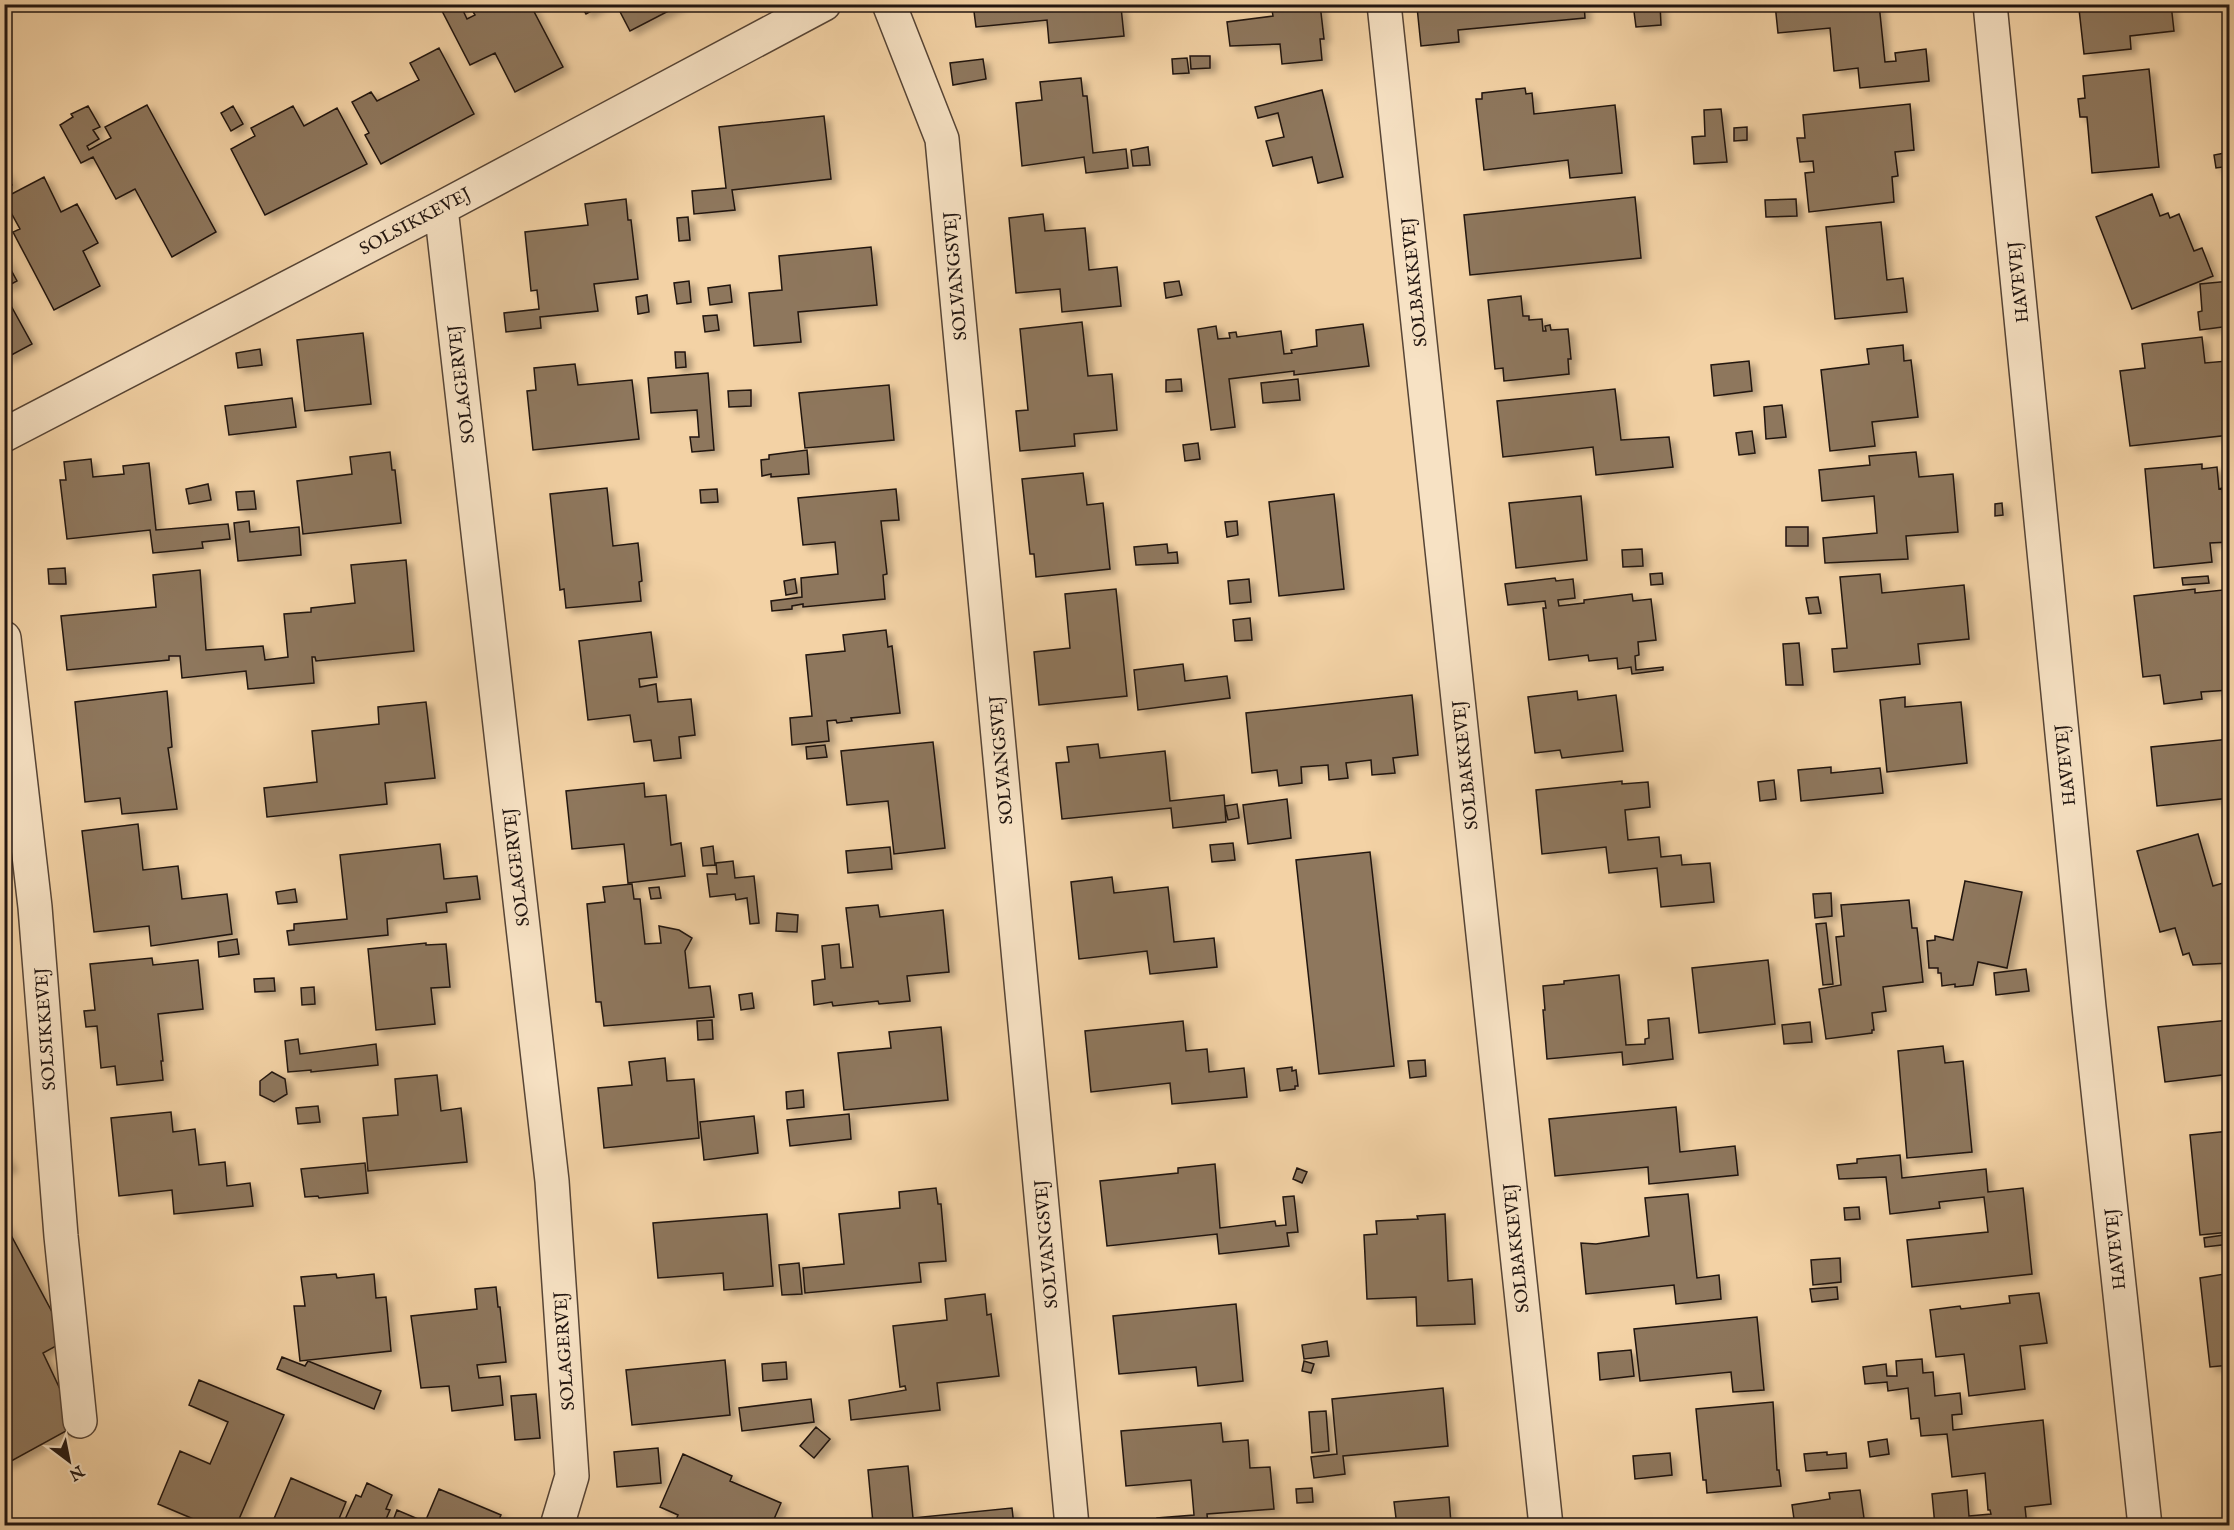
<svg xmlns="http://www.w3.org/2000/svg" width="2234" height="1530" font-family="'IM FELL English',serif">
	<defs>
		<filter id="shadow"><feDropShadow dx="6" dy="4" stdDeviation="3" flood-color="#0004"/></filter>
	</defs>
	<rect width="100%" height="100%" fill="#f3d2a5"/>
	<filter id="stains"><feTurbulence type="fractalNoise" baseFrequency=".00333" numOctaves="4"/><feColorMatrix values="0 0 0 0 .2 0 0 0 0 .09 0 0 0 0 .02 0 0 0 .5 -.17"/></filter>
	<radialGradient id="worn" r=".72"><stop offset=".6" stop-color="#630" stop-opacity="0"/><stop offset="1" stop-color="#630" stop-opacity=".3"/></radialGradient>
	<path fill="#8e775d" stroke="#211510" stroke-width="1.5" filter="url(#shadow)" d="M445,4H460L467,19L475,15L472,10L483,4H530L563,67L515,92L495,53L470,65L440,7Z
		M580,4H604L586,14Z
		M616,4H682L630,31Z
		M973,4H1104V9L1121,7L1124,36L1049,43L1047,20L976,27Z
		M1271,4H1320L1324,39H1320L1322,60L1282,64L1280,44L1230,46L1227,22L1273,16Z
		M1429,4H1584L1585,18L1458,30L1459,42L1421,46L1417,7L1429,6Z
		M1633,4H1660L1661,25L1636,27Z
		M1775,4H1879L1885,62L1896,61L1895,53L1926,49L1929,81L1860,88L1858,68L1834,71L1830,28L1778,33Z
		M2090,4H2147V7L2171,4L2174,31L2130,36L2131,49L2084,54L2079,9L2091,7Z
		M439,48L474,114L381,164L365,135L369,133L352,102L371,92L377,101L419,80L410,63Z
		M1190,56H1210V68L1191,69Z
		M1187,58L1189,73L1173,74L1172,59Z
		M983,59L986,79L953,85L950,63Z
		M2149,69L2159,167L2092,173L2087,117H2080L2078,99L2085,98L2083,76Z
		M1081,78L1083,96H1087L1093,153L1126,149L1128,168L1086,173L1084,157L1022,166L1016,103L1042,100L1040,82Z
		M1525,88L1526,94L1532,93L1534,114L1615,105L1622,173L1570,178L1568,160L1484,170L1476,99H1482V93Z
		M1322,90L1343,177L1318,183L1312,157L1273,166L1266,141L1284,137L1278,113L1258,118L1255,107Z
		M1910,104L1914,150L1895,152L1898,176L1892,177L1894,202L1809,212L1805,173L1814,172L1813,161L1800,162L1797,138H1805L1803,115Z
		M147,105L216,232L172,257L135,189L116,199L93,157L81,163L60,125L73,117L71,114L88,106L100,127L93,130L99,139L87,146L89,150L111,138L105,127Z
		M233,106L243,124L231,131L221,113Z
		M293,106L304,126L337,108L367,164L265,215L231,149L255,136L251,128Z
		M1721,109L1727,162L1694,164L1692,137L1705,136L1704,110Z
		M824,116L831,179L732,190L735,210L694,214L692,191L726,188L719,127Z
		M1747,127V140L1734,141V128Z
		M1148,147L1150,165L1133,166L1131,150Z
		M2230,152V166L2216,168L2214,155Z
		M4,170L12,185L4,189Z
		M44,177L61,212L77,204L98,243L83,251L100,286L54,310L13,232L20,229L4,200V198Z
		M2152,194L2160,216L2168,213L2170,218L2179,214L2194,251L2202,248L2213,276L2132,309L2096,217Z
		M1635,197L1641,258L1470,275L1464,215Z
		M626,199L628,220H631L638,279L594,284L598,311L540,317L541,328L506,332L504,313L539,309L537,290L531,291L525,232L588,225L585,204Z
		M1796,199L1797,216L1766,217L1765,200Z
		M1043,214L1045,231L1085,228L1089,270L1117,267L1121,306L1062,312L1060,289L1016,293L1009,218Z
		M688,217L690,240L679,241L677,218Z
		M1881,222L1887,280L1903,278L1907,312L1835,319L1826,227Z
		M871,247L877,305L798,312L801,342L754,346L749,293L782,290L779,256Z
		M4,257L17,281L4,288Z
		M689,281L691,302L677,304L674,283Z
		M1179,281L1182,295L1166,298L1164,283Z
		M2230,281V326L2200,330L2198,312L2202,311L2200,284Z
		M730,285L732,302L710,305L708,288Z
		M4,293L32,344L4,359Z
		M647,295L649,312L638,314L636,297Z
		M1521,296L1523,316H1529V320L1542,319L1543,331H1546L1545,326L1550,325L1551,330L1568,329L1571,359H1568L1569,374L1504,381L1503,368L1495,369L1488,300Z
		M717,315L719,330L705,332L703,316Z
		M1082,322L1088,376L1112,374L1117,430L1074,434L1075,446L1020,451L1016,411L1028,410L1020,329Z
		M1363,324L1369,366L1294,375V371L1229,379L1235,427L1211,430L1198,329L1216,326L1218,339L1230,338L1229,333L1236,332L1237,337L1281,331L1284,354L1292,353L1291,350L1317,346L1316,330Z
		M363,333L371,404L305,411L297,340Z
		M2202,337L2205,363L2227,361L2230,435L2130,446L2120,371L2145,368L2142,344Z
		M1903,345L1904,361L1911,360L1918,417L1872,422L1875,446L1830,451L1821,370L1869,364L1867,349Z
		M260,349L262,365L238,368L236,353Z
		M675,352H685L686,367L676,368Z
		M1749,361L1752,391L1714,396L1711,365Z
		M575,364L578,385L632,380L639,439L533,450L527,391L536,390L534,368Z
		M708,373L714,450L692,452L690,437H699L697,410L651,413L648,378Z
		M1181,379L1182,391L1166,392V380Z
		M1298,379L1300,400L1263,403L1261,383Z
		M889,385L894,440L805,448L799,393Z
		M1615,389L1621,440L1669,437L1673,467L1596,475L1593,447L1503,457L1497,401Z
		M751,390V406L729,407L728,391Z
		M292,398L296,427L229,435L225,406Z
		M1782,405L1786,437L1766,439L1764,407Z
		M1752,431L1755,453L1739,455L1736,433Z
		M1198,443L1200,459L1185,461L1183,445Z
		M807,450L809,474L771,477V474L762,476L761,460L769,459V455Z
		M390,452L392,470H395L401,523L303,534L297,481L352,474L350,457Z
		M1916,452L1919,477L1953,474L1958,532L1906,536L1908,559L1825,563L1823,538L1877,533L1874,496L1822,501L1819,470L1870,465L1869,456Z
		M91,459L93,477L124,474L123,466L149,463L156,530L228,524L230,539L202,542L203,548L153,553L150,530L67,539L60,480H66L64,462Z
		M2202,464V469L2217,467L2219,489L2222,488L2224,504H2230V542L2210,543L2212,562L2154,568L2145,469Z
		M1083,473L1087,505L1103,503L1110,569L1036,577L1034,554H1030L1022,479Z
		M208,484L211,500L189,504L186,489Z
		M607,488L613,546L638,543L642,581L639,582L641,601L566,608L564,589L560,590L550,494Z
		M717,489L718,502L701,503L700,490Z
		M896,489L899,520L881,521L887,574L883,575L885,599L803,607V604L792,606V609L772,611L771,601L802,597L801,578L838,574L835,542L803,545L798,498Z
		M254,491L256,509L238,510L236,492Z
		M1334,494L1344,589L1279,596L1269,502Z
		M1581,496L1587,560L1516,568L1509,503Z
		M2002,503L2003,515L1995,516V504Z
		M249,521L250,532L299,527L301,555L238,561L234,523Z
		M1237,521L1238,535L1227,537L1225,522Z
		M1786,527H1808V546H1786Z
		M1167,544L1168,553L1177,552L1178,563L1136,565L1134,547Z
		M1642,549L1643,566L1623,567L1622,550Z
		M406,560L414,651L316,661L315,657H312L314,683L248,689L246,671L182,678L180,656H169V660L67,670L61,616L156,607L153,575L200,570L206,650L263,646L265,660L288,657L284,614L311,612V608L355,603L351,565Z
		M65,568L66,584H49L48,569Z
		M1662,573L1663,584L1651,585L1650,574Z
		M1880,574L1882,593L1964,585L1969,639L1918,644L1920,664L1834,672L1832,649L1847,648L1840,577Z
		M2208,576L2209,583L2183,585L2182,578Z
		M1555,578L1556,581L1573,579L1575,598L1558,600L1559,606L1584,603V600L1632,594L1633,601L1651,599L1656,640L1638,642L1639,655L1635,656L1636,670L1663,667V670L1632,674L1631,667L1618,669L1617,658L1589,661L1588,655L1549,660L1543,608H1546L1545,601L1508,605L1505,584Z
		M795,579L797,593L786,595L784,581Z
		M1249,579L1251,602L1230,604L1228,581Z
		M1116,589L1127,696L1039,705L1034,652L1070,648L1065,594Z
		M2195,589V593L2223,590L2230,644V690L2201,692L2202,699L2164,704L2160,675L2143,677L2134,596Z
		M1818,597L1821,613L1809,614L1806,598Z
		M1250,618L1252,640L1235,641L1233,620Z
		M886,630L888,647L892,646L900,713L851,718L852,721L837,723L836,720L827,721L829,741L792,745L790,718L812,716L806,655L845,651L843,635Z
		M651,632L657,677L639,679L640,687L656,684L658,702L691,699L695,735L679,737L681,758L654,761L651,740L634,742L630,715L588,720L579,641Z
		M1799,643L1803,685H1786L1783,644Z
		M1183,664L1185,681L1227,676L1230,698L1138,710L1134,670Z
		M167,691L172,747L168,748L177,809L122,814L120,798L85,802L75,702Z
		M1577,691L1578,700L1616,695L1623,751L1562,758L1560,750L1535,753L1528,697Z
		M1412,695L1418,755L1393,758L1395,773L1372,775L1371,760L1346,763L1348,778L1329,780L1328,765L1301,767L1302,783L1279,786L1277,770L1252,773L1246,713Z
		M1905,697V707L1961,702L1967,763L1887,772L1880,700Z
		M426,702L435,778L385,783L387,804L267,817L264,788L317,782L312,731L379,724L378,707Z
		M2230,739V798L2157,806L2151,747Z
		M933,742L945,848L894,854L888,801L847,805L841,751Z
		M1098,744L1100,758L1165,751L1170,801L1224,795L1226,822L1173,828L1171,808L1062,819L1056,763L1069,762L1067,747Z
		M825,745L827,757L807,759L806,747Z
		M1831,767V773L1880,768L1883,793L1801,801L1798,770Z
		M1774,780L1776,799L1760,801L1758,782Z
		M1622,781V784L1648,782L1650,807L1625,810L1628,840L1659,837L1661,857L1681,855L1682,865L1710,863L1714,902L1661,907L1657,868L1609,873L1606,847L1542,854L1536,790Z
		M644,783L645,797L666,795L671,845L681,843L685,876L628,883L624,844L572,849L566,791Z
		M1287,799L1291,838L1248,844L1243,805Z
		M1237,804L1239,818L1228,820L1225,806Z
		M138,824L143,870L178,866L182,899L227,894L232,934L151,946L149,926L94,932L82,831Z
		M2198,834L2213,886L2230,881V963L2193,965L2189,953L2183,955L2175,928L2160,932L2137,851Z
		M1233,843L1235,860L1212,862L1210,845Z
		M440,844L444,879L477,876L480,899L446,903L447,912L387,919L388,935L289,945L287,931L294,930V924L347,919L340,855Z
		M713,846L715,865L703,866L701,848Z
		M890,847L892,869L848,873L846,851Z
		M1370,852L1394,1066L1319,1074L1296,860Z
		M733,861L735,878L754,876L759,923L750,924L747,898L736,900L735,894L710,897L707,874H717L716,863Z
		M1112,877L1114,893L1168,887L1174,942L1214,938L1217,967L1150,974L1147,951L1079,959L1071,882Z
		M1965,881L2022,892L2007,968L1978,962L1973,985L1955,987V984L1942,986L1941,973H1938V968H1929L1927,941L1935,940V936L1953,940Z
		M632,884L634,899H640L645,944L661,943L659,926L679,930L692,938L685,951L689,988L710,986L714,1017L604,1026L601,1002H596L587,904L605,902L603,887Z
		M659,887L661,898L651,899L649,888Z
		M295,889L297,902L278,904L276,892Z
		M1831,893L1832,916L1815,918L1813,894Z
		M1909,900L1912,928H1917L1923,982L1883,987L1886,1011L1872,1013L1874,1030H1872V1033L1826,1039L1819,989L1841,985L1836,937L1844,936L1841,905Z
		M878,905L880,917L943,910L949,972L907,976L910,1001L879,1004L878,1001L833,1006L832,1002L814,1005L812,981L825,979L822,946L839,944L841,968L853,967L846,908Z
		M777,913L798,915L797,932L776,931Z
		M1826,923L1833,984L1823,985L1816,924Z
		M237,939L239,954L219,957L218,942Z
		M426,943V945L446,944L450,987L431,988L435,1024L376,1030L368,949Z
		M152,958L153,965L198,960L203,1009L158,1014L163,1061H161L163,1080L117,1085L115,1066L101,1068L97,1026L86,1027L84,1011L95,1010L90,964Z
		M1768,960L1775,1024L1699,1033L1692,968Z
		M2026,969L2029,991L1996,995L1994,973Z
		M1619,975L1626,1045L1645,1044V1039L1649,1038L1648,1020L1669,1018L1673,1059L1623,1065L1622,1052L1547,1059L1543,1010H1545L1543,986L1564,984V981Z
		M274,978L275,991L255,992L254,979Z
		M314,987L315,1004L302,1005L301,988Z
		M752,993L754,1008L741,1010L739,995Z
		M712,1020L713,1039L698,1040L697,1021Z
		M2230,1020V1074L2165,1082L2158,1027Z
		M1183,1021L1186,1051L1207,1049L1209,1072L1244,1068L1247,1097L1172,1104L1170,1083L1091,1092L1085,1031Z
		M1810,1022L1812,1042L1784,1044L1782,1025Z
		M941,1027L948,1100L844,1110L838,1053L891,1048L889,1032Z
		M298,1039L300,1054L376,1044L378,1065L311,1072V1070L288,1072L285,1041Z
		M1943,1046L1945,1063L1963,1061L1972,1152L1907,1158L1898,1051Z
		M665,1058L667,1081L694,1079L699,1138L604,1148L598,1088L632,1085L629,1062Z
		M1425,1060L1426,1076L1410,1078L1408,1061Z
		M1292,1067V1071L1296,1070L1298,1086H1295V1089L1280,1091L1277,1069Z
		M272,1072L285,1079L287,1094L274,1102L260,1095V1081Z
		M437,1075L441,1111L461,1108L467,1162L368,1171L363,1118L398,1115L395,1079Z
		M803,1090L804,1107L787,1109L786,1092Z
		M318,1106L320,1122L298,1124L296,1108Z
		M1676,1107L1680,1152L1735,1146L1738,1175L1649,1184L1648,1167L1555,1176L1549,1119Z
		M171,1112L173,1132L195,1129L199,1165L225,1162L227,1186L250,1183L253,1206L174,1214L172,1190L119,1196L111,1118Z
		M849,1114L851,1139L790,1146L787,1120Z
		M754,1116L758,1153L704,1160L700,1122Z
		M2230,1131V1232L2200,1235L2190,1135Z
		M4,1155L11,1167L4,1171Z
		M1900,1155L1902,1178L1986,1169L1988,1192L2023,1188L2032,1274L1912,1287L1907,1240L1988,1232L1984,1197L1939,1202L1940,1208L1890,1214L1886,1177L1839,1179L1837,1165L1857,1163V1159Z
		M365,1163L368,1193L319,1198L318,1196L305,1197L301,1169Z
		M1215,1164L1220,1228L1275,1221L1276,1226L1286,1225L1283,1197L1294,1196L1298,1232L1287,1233L1289,1246L1219,1254L1217,1234L1107,1246L1100,1181L1178,1173V1168Z
		M1297,1168L1307,1172L1302,1183L1293,1179Z
		M936,1188L938,1204H941L946,1261L919,1263L921,1282L805,1293L803,1268L844,1264L839,1214L900,1208L899,1192Z
		M1688,1194L1697,1278L1719,1275L1721,1299L1676,1304L1674,1285L1586,1294L1581,1243L1596,1244L1649,1236L1645,1198Z
		M1859,1207L1860,1219L1845,1220L1844,1208Z
		M767,1214L773,1286L724,1290L723,1273L658,1278L653,1223Z
		M1445,1214L1448,1281L1472,1279L1475,1324L1417,1326L1416,1297L1367,1299L1364,1235L1377,1234L1376,1221L1418,1219L1417,1216Z
		M4,1222L67,1340L43,1353L77,1425L4,1465Z
		M2230,1234V1244L2205,1247L2204,1238Z
		M1840,1258L1841,1282L1813,1285L1811,1260Z
		M799,1263L802,1294L782,1295L779,1265Z
		M2223,1264H2230V1365L2210,1367L2200,1278L2225,1274Z
		M336,1274L337,1278L374,1274L376,1298L386,1297L391,1351L300,1361L294,1306H305L301,1277Z
		M496,1287L498,1307H500L506,1362L477,1365L479,1378L500,1376L503,1405L452,1411L449,1386L421,1388L411,1316L477,1309L475,1289Z
		M1837,1287L1838,1299L1812,1302L1810,1289Z
		M2039,1293L2047,1343L2020,1346L2025,1389L1969,1396L1964,1354L1936,1357L1930,1310L1960,1306L1961,1309L2010,1303L2009,1296Z
		M985,1294L987,1315L991,1314L999,1376L937,1383L940,1410L851,1420L849,1400L906,1390L905,1386L900,1387L893,1326L947,1320L945,1299Z
		M1236,1304L1243,1381L1198,1386L1196,1367L1119,1374L1113,1316Z
		M1757,1317L1764,1390L1733,1392L1731,1372L1640,1381L1634,1329Z
		M1327,1341L1329,1356L1304,1359L1302,1345Z
		M1631,1350L1634,1376L1600,1380L1598,1353Z
		M282,1357L305,1366L308,1361L381,1391L374,1409L277,1369Z
		M1922,1359L1923,1373L1933,1372L1935,1396L1960,1393L1962,1414L1952,1415L1953,1430L2043,1420L2051,1504L2025,1507L2027,1526H1935L1932,1494L1967,1490L1969,1516L1991,1514L1990,1510H1988L1985,1473L1952,1477L1947,1434L1921,1436L1919,1418L1911,1419L1908,1388L1888,1391L1887,1382L1865,1384L1863,1367L1886,1364L1887,1376H1897L1896,1361Z
		M725,1360L730,1415L632,1425L626,1370Z
		M1304,1361L1314,1364L1311,1373L1302,1371Z
		M786,1362L787,1379L763,1381L762,1364Z
		M199,1380L284,1415L236,1526H210L158,1504L180,1451L210,1464L228,1422L189,1405Z
		M1443,1388L1448,1446L1343,1456L1345,1474L1314,1478L1311,1457L1337,1454L1332,1399Z
		M536,1394L540,1438L515,1440L511,1396Z
		M811,1399L814,1422L742,1431L739,1408Z
		M1773,1402L1777,1470H1779L1781,1486L1707,1493L1706,1480H1703L1696,1409Z
		M1326,1411L1329,1451L1312,1453L1309,1412Z
		M1221,1423L1223,1442L1248,1440L1250,1468L1270,1467L1274,1509L1207,1514L1208,1526H1158L1157,1518L1194,1515L1191,1480L1126,1486L1121,1431Z
		M816,1427L830,1439L814,1458L800,1446Z
		M1887,1439L1889,1454L1870,1457L1868,1442Z
		M658,1448L661,1483L617,1487L614,1452Z
		M1827,1452V1455L1846,1453L1847,1468L1806,1471L1804,1454Z
		M1670,1453L1672,1475L1635,1479L1633,1456Z
		M683,1454L732,1476L730,1481L781,1503L771,1526H684L675,1522L678,1515L660,1507Z
		M908,1466L913,1518L1012,1508L1014,1526H864V1524L873,1523L868,1470Z
		M291,1478L346,1502L336,1526H271Z
		M367,1483L392,1495L386,1509L390,1510L383,1526H342L356,1495L361,1497Z
		M1312,1488L1313,1502L1297,1503L1296,1489Z
		M439,1489L501,1515L496,1526H391L397,1510L425,1522Z
		M1860,1490L1864,1518L1835,1522L1836,1526H1795L1792,1505L1830,1499L1829,1493Z
		M1449,1497L1451,1524L1469,1523V1526H1397L1394,1502Z"/>
	<g fill="none" stroke-linecap="round" stroke-linejoin="round">
		<g stroke="#564435" stroke-width="36">
			<path id="minor" d="M889,4L942,139L1072,1526
				M1384,4L1546,1526
				M1990,4L2089,1007L2145,1526
				M441,208L552,1181L572,1476L557,1526
				M4,435L441,208L824,4
				M4,638L35,907L61,1236L80,1421"/>
		</g>
		<use href="#minor" stroke="#f7e2c4" stroke-width="33"/>
	</g>
	<g text-anchor="middle" stroke-width="4.5" stroke-linejoin="round" paint-order="stroke">
		<g font-size="18" fill="#211510" stroke="#f7e2c4">
			<text transform="translate(415 221) rotate(-28)" y="6">SOLSIKKEVEJ</text>
			<text transform="translate(955 276) rotate(-95)" y="6">SOLVANGSVEJ</text>
			<text transform="translate(1414 282) rotate(-96)" y="6">SOLBAKKEVEJ</text>
			<text transform="translate(2018 282) rotate(-96)" y="6">HAVEVEJ</text>
			<text transform="translate(461 384) rotate(-97)" y="6">SOLAGERVEJ</text>
			<text transform="translate(1001 760) rotate(-95)" y="6">SOLVANGSVEJ</text>
			<text transform="translate(1465 765) rotate(-96)" y="6">SOLBAKKEVEJ</text>
			<text transform="translate(2065 765) rotate(-96)" y="6">HAVEVEJ</text>
			<text transform="translate(516 867) rotate(-97)" y="6">SOLAGERVEJ</text>
			<text transform="translate(45 1029) rotate(-94)" y="6">SOLSIKKEVEJ</text>
			<text transform="translate(1046 1244) rotate(-95)" y="6">SOLVANGSVEJ</text>
			<text transform="translate(1516 1248) rotate(-96)" y="6">SOLBAKKEVEJ</text>
			<text transform="translate(2115 1249) rotate(-96)" y="6">HAVEVEJ</text>
			<text transform="translate(564 1351) rotate(-94)" y="6">SOLAGERVEJ</text>
		</g>
	</g>
	<rect width="2234" height="1530" fill="none" stroke="#f3d2a5" stroke-width="24"/>
	<rect x="6" y="6" width="2222" height="1518" fill="none" stroke="#211510" stroke-width="3"/>
	<rect x="12" y="12" width="2210" height="1506" fill="none" stroke="#211510" stroke-width="1.5"/>
	<g transform="translate(69 1461) rotate(148)" stroke="#f7e2c4" stroke-width="4.5" paint-order="stroke">
	<path d="M0-4.5L10 22L0 15L-10 22Z" fill="#211510"/>
	<text y="-9" font-size="16" font-weight="bold" text-anchor="middle" fill="#211510">N</text>
	</g>
	<rect width="100%" height="100%" filter="url(#stains)"/>
	<rect width="100%" height="100%" fill="url(#worn)"/>
</svg>
